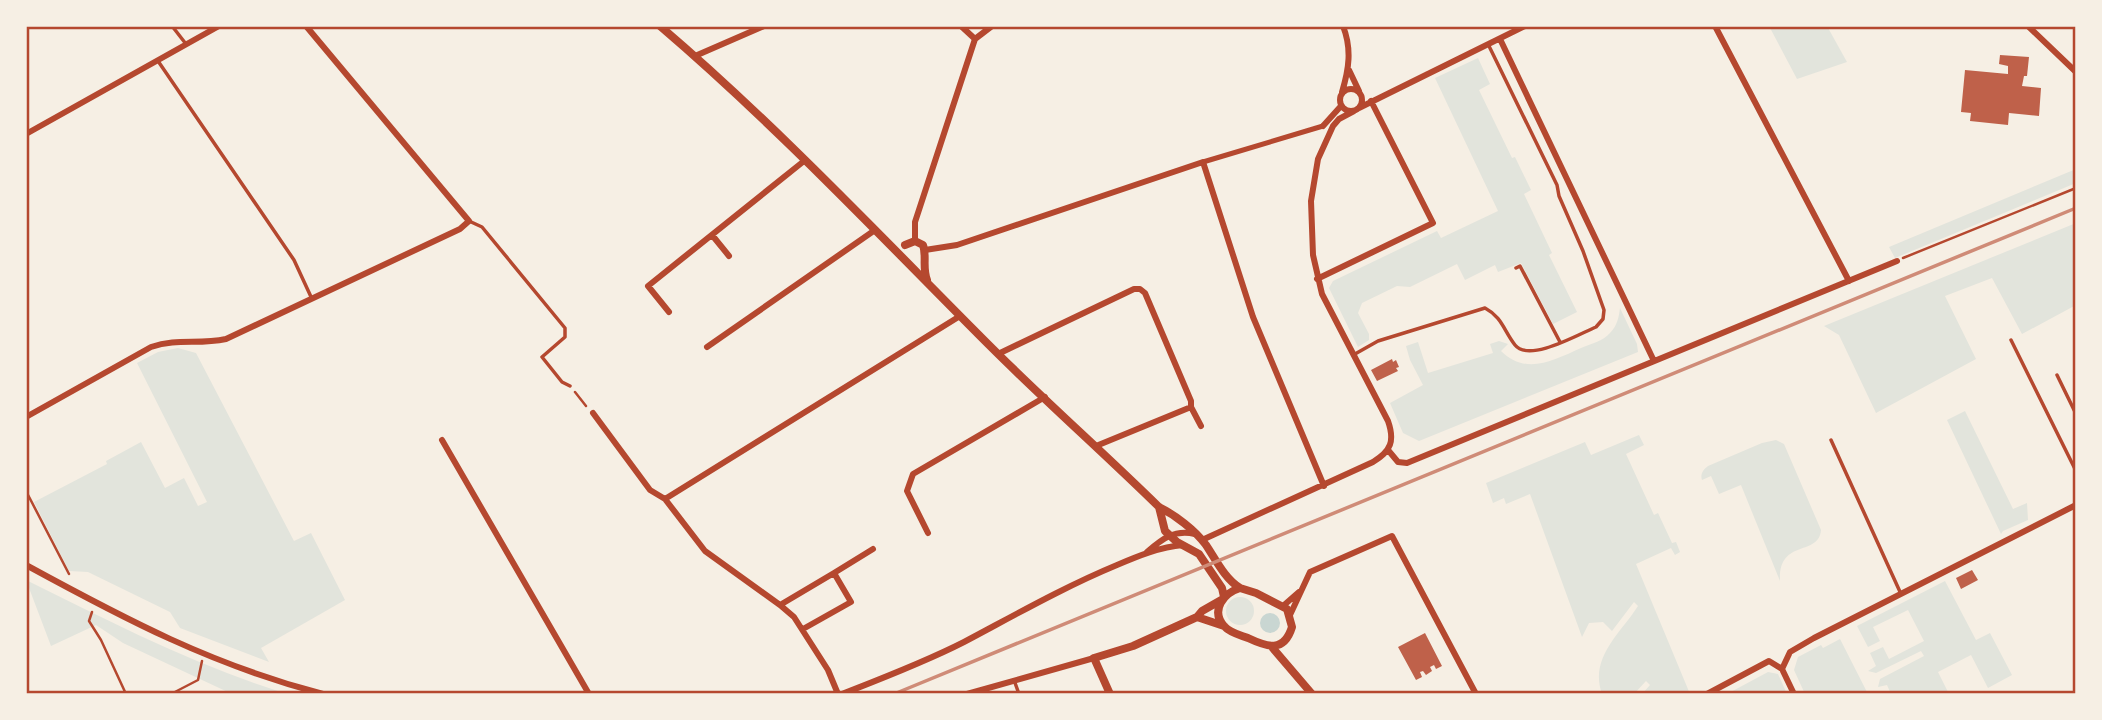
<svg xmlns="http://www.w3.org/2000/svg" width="2102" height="720" font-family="Jost,sans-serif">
	<rect width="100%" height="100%" fill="#f6efe4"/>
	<path fill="#e2e4dc" d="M1769,26H1827L1847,62L1797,79Z
		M1478,58L1490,84L1479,90L1512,158L1515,157L1531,190L1524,194L1552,253L1549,255L1577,312L1553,324L1521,263L1498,272L1495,265L1465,280L1457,264L1410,287L1397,286L1362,303L1358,313L1369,334V340L1358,347L1329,288L1333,281L1437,231L1441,238L1498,211L1435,78Z
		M2076,169V183L1895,258L1889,247Z
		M2076,223V305L2022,334L1992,278L1945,296L1976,359L1876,413L1839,335L1824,326Z
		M1620,308L1637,344L1638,352L1419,441L1403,433L1390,403L1423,385L1410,360L1406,346L1418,342L1428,373L1493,353L1490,344L1499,341L1508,344L1501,351C1526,376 1554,360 1581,348C1591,344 1603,341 1610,333C1617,326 1619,317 1620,308Z
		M178,348L196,353L294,541L311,533L345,600L261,648L269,662L180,628L170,612L88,572L69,571L34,502L107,464L106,461L141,442L165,488L184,478L198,506L207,502L137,363L158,352Z
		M1965,411L2013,509L2027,503L2028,520L2003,531L2001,534L1947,420Z
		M1639,435L1644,445L1626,454L1654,515L1658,513L1672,543L1676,542L1680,552L1675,555L1671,548L1636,564L1690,694H1642L1650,685L1646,681L1634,694H1602C1589,658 1620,634 1638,606L1634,602L1612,631L1603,622L1589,623L1582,637L1530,494L1506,504L1504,498L1493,503L1486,483L1585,442L1591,455Z
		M1776,440L1784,444L1821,530C1819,557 1778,538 1780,581L1741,485L1719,494L1711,476L1702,480C1700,474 1703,470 1708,466L1762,443Z
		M26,580C111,622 196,666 287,694H232L123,643L96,625L51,646Z
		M1945,581L1976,640L1990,633L2012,675L1988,688L1971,655L1938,672L1949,694H1891L1887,685L1878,687L1880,679L1924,656L1921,651L1876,673L1868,671L1876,666L1870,653L1883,647L1889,659L1924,641L1908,610L1873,627L1880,641L1868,647L1857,626Z
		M1226 611a14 14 0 1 1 28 0a14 14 0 1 1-28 0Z
		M1840,639L1868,694H1805L1794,670L1798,657L1821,645L1823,648Z
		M1768,672L1778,674L1787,694H1727Z"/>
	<path fill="#c9d6d2" d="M1260 623a10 10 0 1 1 20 0a10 10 0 1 1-20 0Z"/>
	<path fill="#bf614a" d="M2000,55L2029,57L2027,76H2024L2022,86L2041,88L2039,116L2009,113L2008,125L1970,121L1971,113L1961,112L1965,70L2008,74V66L1999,64Z
		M1392,359L1393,362L1396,360L1399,367L1396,368L1398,371L1377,381L1371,370Z
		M1972,570L1978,580L1961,589L1956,578Z
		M1425,633L1442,666L1436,669L1434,665L1430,667L1432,671L1426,675L1423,671L1420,672L1422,677L1416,680L1398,647Z"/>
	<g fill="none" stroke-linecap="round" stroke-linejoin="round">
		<path stroke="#b5482f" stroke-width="2.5" d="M1903,258L2076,188
			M575,392L586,406
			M26,491L69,574
			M92,612L89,621L101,640L126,694
			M171,694L198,680L202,661"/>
		<path stroke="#b5482f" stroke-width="3.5" d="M172,26L186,44
			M158,61L294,260L312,299
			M469,221L482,227L565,328V337L542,357L562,382L570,386
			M1516,268L1520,266L1560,342
			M2011,340L2076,471
			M1355,354L1378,341L1485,308C1502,317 1504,331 1515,345C1529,363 1579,334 1596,327L1603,319L1604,310L1583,251L1559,196L1557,185L1488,44
			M2057,375L2076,414
			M1831,440L1901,594
			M1014,680L1019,694"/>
		<path stroke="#b5482f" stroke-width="5" d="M1203,162L1323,126"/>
		<path stroke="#b5482f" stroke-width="6" d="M961,26L975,39
			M1715,26L1849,281
			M2028,26L2076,72
			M1500,39L1654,361
			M695,56L764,26
			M1349,70L1359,91
			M1340 100a11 11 0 1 1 22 0a11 11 0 1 1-22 0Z
			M1342,92C1349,69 1352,49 1343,26
			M1359,108L1525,26
			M1323,126L1341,106
			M26,134L219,26
			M712,235L729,256
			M915,241V222L975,39L992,26
			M925,250L957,245L1203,162L1253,317L1324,486
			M1317,279L1433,223L1371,101
			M669,312L648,286L804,161
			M707,347L875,230
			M998,354L1134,289H1140L1145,293L1191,401V407L1201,426
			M593,413L650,490L665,499L705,551L780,605L794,617L828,670L838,694
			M26,417L151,347C178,338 198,345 226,339L460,229L469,221L306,26
			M442,440L589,694
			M1096,446L1191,407
			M1388,450L1398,462L1407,463L1897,261
			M665,499L960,316
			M928,533L907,491L913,474L1045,397
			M1202,540L1373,462C1391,451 1395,441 1388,421L1322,294L1313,255L1311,201L1318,159L1333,126L1339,119L1354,111
			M1147,552C1162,539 1174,529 1195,534
			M26,565C125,619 212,665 323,694
			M834,573L873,549
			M780,605L834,573L851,602L803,629
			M1283,606L1299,592
			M1290,615L1310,572L1392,536L1476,694
			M1782,669L1790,652L1814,638L2076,505
			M1782,669L1794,694
			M842,694C883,678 925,662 964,642C1015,615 1064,587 1117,565C1138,556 1160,547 1183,545
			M967,694L1094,658
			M1707,694L1769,661L1782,669"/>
		<path stroke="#b5482f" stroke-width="8" d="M660,26C777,126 882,238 990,346C1045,401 1103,452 1159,507C1175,515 1195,530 1206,545C1216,560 1225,579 1240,588
			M905,245L915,241L923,245C927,256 922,267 927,280
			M1159,507L1165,531L1177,542L1199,554L1222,588L1224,597
			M1240,588L1256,593L1287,609L1292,627C1284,653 1267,647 1248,638C1240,635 1230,633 1224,626C1210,610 1224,593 1240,588Z
			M1197,617L1224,626
			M1271,646L1312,694
			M1110,694L1094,658L1133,646L1197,617L1202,611L1223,599"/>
		<path stroke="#cf8b77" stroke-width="3.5" d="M894,694L2076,208"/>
	</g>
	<rect width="2102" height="720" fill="none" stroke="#f6efe4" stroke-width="56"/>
	<rect x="28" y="28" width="2046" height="664" fill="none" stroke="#b5482f" stroke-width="2.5"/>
</svg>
